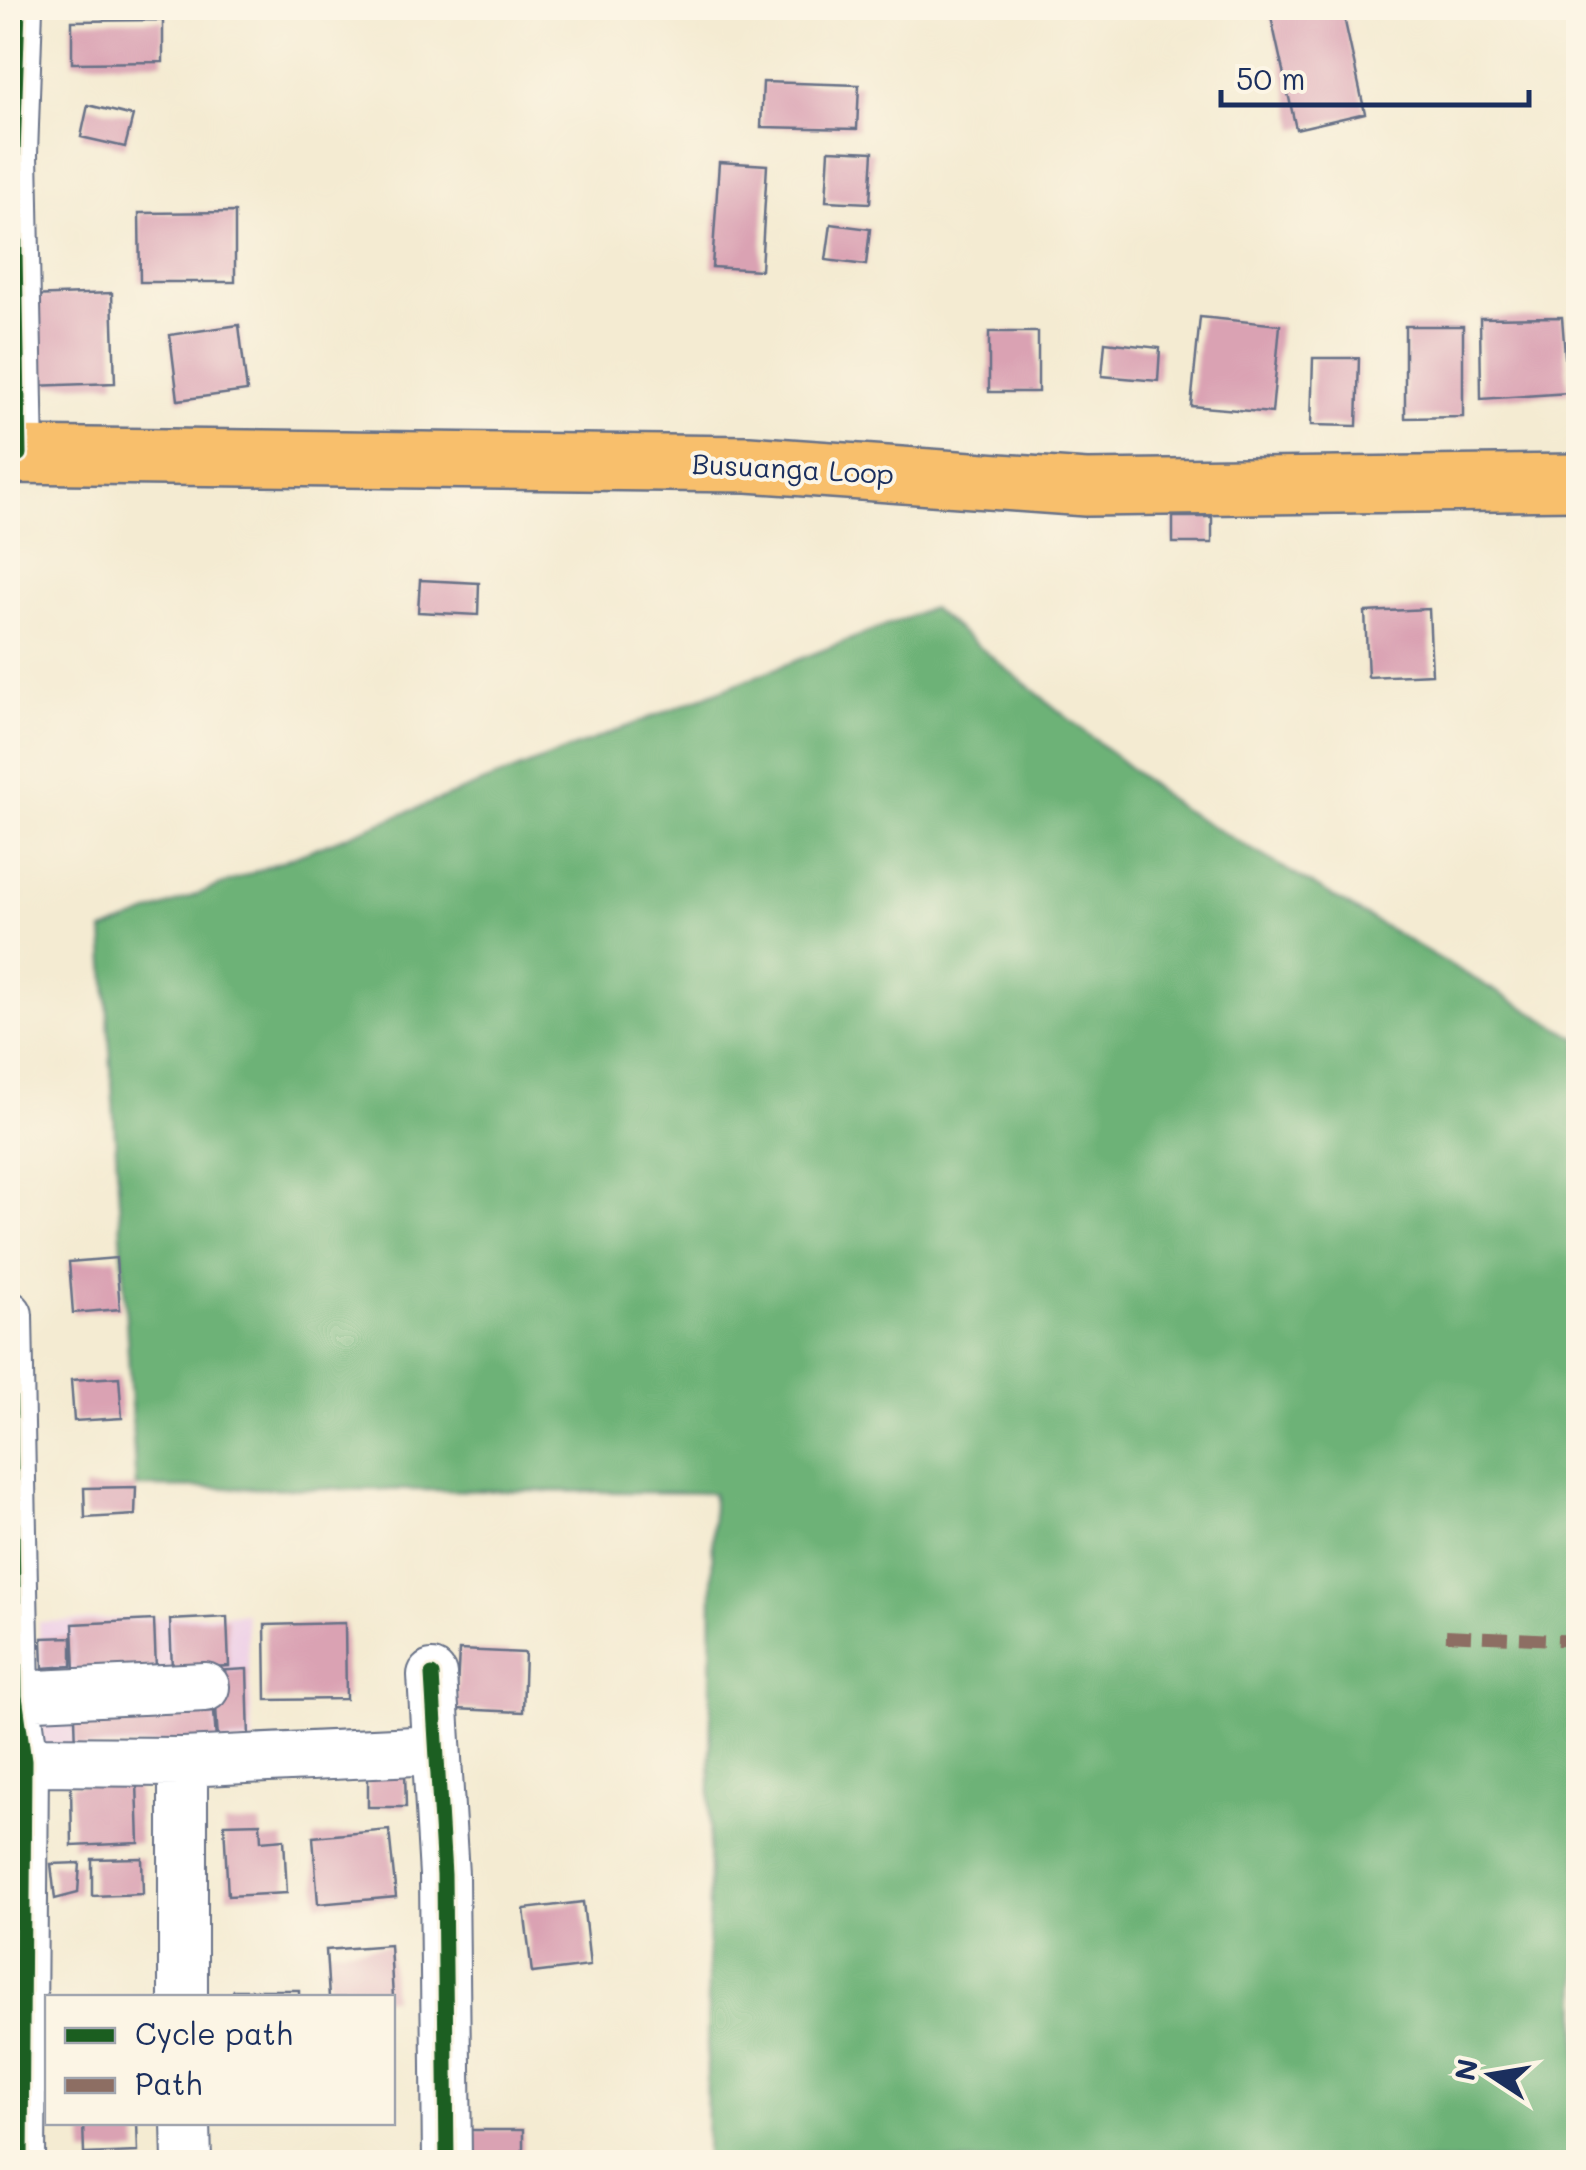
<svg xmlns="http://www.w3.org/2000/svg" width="1586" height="2170" font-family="Mali,sans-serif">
	<rect width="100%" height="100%" fill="#fcf5e5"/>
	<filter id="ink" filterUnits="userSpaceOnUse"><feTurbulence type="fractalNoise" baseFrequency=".01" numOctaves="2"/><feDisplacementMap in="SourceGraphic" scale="20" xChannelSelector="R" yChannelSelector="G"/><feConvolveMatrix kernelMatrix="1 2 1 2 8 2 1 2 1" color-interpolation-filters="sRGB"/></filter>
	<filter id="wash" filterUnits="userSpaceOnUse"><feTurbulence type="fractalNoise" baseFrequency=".0048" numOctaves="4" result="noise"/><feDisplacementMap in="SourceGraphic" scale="40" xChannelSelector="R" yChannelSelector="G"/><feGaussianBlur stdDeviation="2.25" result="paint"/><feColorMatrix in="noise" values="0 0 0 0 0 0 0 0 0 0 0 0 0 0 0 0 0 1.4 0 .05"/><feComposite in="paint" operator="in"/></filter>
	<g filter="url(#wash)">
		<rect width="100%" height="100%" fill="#f4ebd2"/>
		<path fill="#eed0e7" d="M246,1613L253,1743L42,1750L39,1622Z"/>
		<path fill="#6db277" stroke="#44706a" stroke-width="2.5" d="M931,608L1177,806L1578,1039V2162H706L713,1493L136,1487L103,931Z"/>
		<g id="blocks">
			<path fill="#daa2b3" d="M1269,8H1342L1365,113L1296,129Z
				M163,20V62L72,63V21Z
				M763,82L859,85L857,129L761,127Z
				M88,105L133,116L125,147L81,137Z
				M829,150L873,152L870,203L826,201Z
				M719,162L767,165L761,270L712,267Z
				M235,212V282H140L139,213Z
				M831,224L870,229L866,265L826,260Z
				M112,293L115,383L32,386L29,296Z
				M1200,317L1280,325L1272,413L1191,406Z
				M1562,317L1568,393L1481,399L1480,318Z
				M239,325L247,391L178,400L170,335Z
				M1405,326H1463V417L1405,418Z
				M989,332H1038V392H989Z
				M1105,342L1160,348L1158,381L1102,376Z
				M1313,358H1359L1357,426L1311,425Z
				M1173,517H1212V543H1173Z
				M420,580L479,583L478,615L418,612Z
				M1429,609L1432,674L1368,677L1365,612Z
				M116,1258L120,1309L73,1313L69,1262Z
				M119,1377L122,1418L74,1421L71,1380Z
				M136,1487L135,1515L85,1518L84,1488Z
				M227,1617L229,1666L172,1669L170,1620Z
				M154,1620L156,1669L75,1673L73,1624Z
				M345,1623L346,1699L266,1700L265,1625Z
				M72,1637V1666L43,1668L42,1638Z
				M459,1650L525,1653L523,1712L456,1709Z
				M247,1669L249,1739L218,1741L214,1671Z
				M214,1711L216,1741L76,1747L75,1717Z
				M405,1773L406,1807H368V1774Z
				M137,1783L139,1843L72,1846L71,1785Z
				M260,1823L261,1841L284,1839L287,1893L228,1896L224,1824Z
				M389,1830L396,1897L318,1904L313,1837Z
				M142,1858L143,1894L92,1896V1859Z
				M80,1863L78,1893L55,1899L51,1864Z
				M583,1902L590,1966L532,1973L524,1909Z
				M390,1945L393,1998H329L326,1950Z
				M233,1990H299V1998H233Z
				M83,2122H137L138,2152L84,2154Z
				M470,2130H523V2162H470Z
				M405,2156V2162H336V2158Z"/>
		</g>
	</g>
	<g filter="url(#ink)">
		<use href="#blocks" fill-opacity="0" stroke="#677187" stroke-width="2.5"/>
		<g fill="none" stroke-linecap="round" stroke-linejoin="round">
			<g stroke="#677187" stroke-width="52">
				<path id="minor" d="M18,8L13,154L19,454
					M8,1315L15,1696L24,1761L21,2162
					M432,1675L444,1875L447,2162
					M15,1696L205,1687
					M24,1761L183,1762L436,1750
					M183,1998V1762
					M186,2122L187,2162"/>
			</g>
			<g stroke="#677187" stroke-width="60">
				<path id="major" d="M8,455L748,464L1086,488L1578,482"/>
			</g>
			<use href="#minor" stroke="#fff" stroke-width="48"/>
			<use href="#major" stroke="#f8bf6c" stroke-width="55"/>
			<path stroke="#8d6e63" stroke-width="12" stroke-dasharray="25 12" stroke-linecap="butt" d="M1446,1635L1578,1641"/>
			<g stroke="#fcf5e5" stroke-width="21">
				<path id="cycleway" d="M18,8L13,154L19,454
					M8,1315L15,1696L24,1761L21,2162
					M432,1675L444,1875L447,2162"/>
			</g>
			<use href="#cycleway" stroke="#1b5e20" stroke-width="15"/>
		</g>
	</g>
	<g text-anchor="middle" stroke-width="8" stroke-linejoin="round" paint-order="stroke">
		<g font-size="28" fill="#1b2f5e" stroke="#fcf5e5">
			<text transform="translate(793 469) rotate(3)" y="10">Busuanga Loop</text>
		</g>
	</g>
	<rect width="1586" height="2170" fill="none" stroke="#fcf5e5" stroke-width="40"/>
	<rect x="45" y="1995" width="350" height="130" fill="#fcf5e5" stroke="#a2a6af" stroke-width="2.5"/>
	<rect x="65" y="2028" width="50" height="15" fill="#1b5e20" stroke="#a2a6af" stroke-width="2.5"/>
	<text x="135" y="2045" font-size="30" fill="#1b2f5e">Cycle path</text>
	<rect x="65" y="2078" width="50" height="15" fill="#8d6e63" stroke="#a2a6af" stroke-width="2.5"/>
	<text x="135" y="2095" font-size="30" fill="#1b2f5e">Path</text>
	<g transform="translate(1491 2075) rotate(282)" stroke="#fcf5e5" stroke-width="8" paint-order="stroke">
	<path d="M0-8L18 38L0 25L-18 38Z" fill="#1b2f5e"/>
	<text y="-15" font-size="28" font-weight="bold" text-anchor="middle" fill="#1b2f5e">N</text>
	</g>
	<path d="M1221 90v15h308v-15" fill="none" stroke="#1b2f5e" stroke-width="5"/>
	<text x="1236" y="90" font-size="30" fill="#1b2f5e" stroke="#fcf5e5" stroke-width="8" paint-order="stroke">50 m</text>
</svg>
